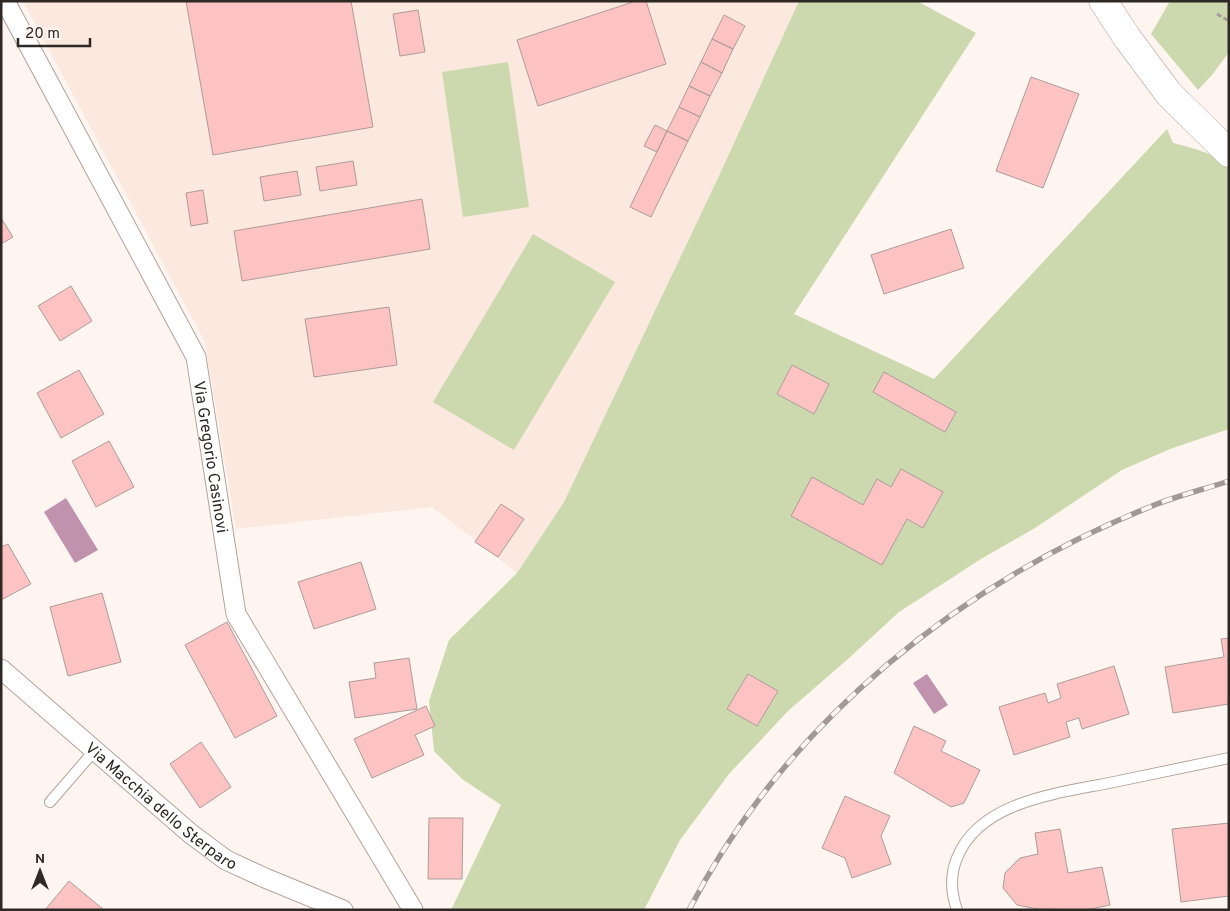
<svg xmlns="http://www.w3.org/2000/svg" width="1230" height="911" font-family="Overpass,sans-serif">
	<rect width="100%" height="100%" fill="#fff5f0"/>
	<path fill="#fbe8de" d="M23,1H799L718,178L564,502L517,573L432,507L236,529L205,342Z"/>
	<path fill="#ccd9ae" d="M799,1H917L976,33L794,314L934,379L1167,129L1173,143C1190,147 1218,154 1229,168V429L1170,449L1122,470L1035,528L981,559L899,612L848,659L788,711L729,774L680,840L644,910H451L501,805L462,779L434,751L429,701L449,640L517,573L564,502L718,178Z
		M1170,1H1229V52L1212,75L1198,90L1151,34Z
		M508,62L529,207L463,217L442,72Z
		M533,234L615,282L514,450L433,402Z"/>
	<path fill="#c192ad" d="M66,498L98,550L75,563L44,512Z
		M927,674L948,705L934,714L913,683Z"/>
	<path fill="#fdc3c3" stroke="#ad9b9b" d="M186,1H351L373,127L213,155Z
		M636,1H646L666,64L538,106L517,40Z
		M418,10L425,52L400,56L393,14Z
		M724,15L745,26L733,49L712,39Z
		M712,39L733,49L722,73L701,62Z
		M701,62L722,73L710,96L689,86Z
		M1031,77L1079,94L1043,188L996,171Z
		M689,86L710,96L700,117L679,107Z
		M679,107L700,117L688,141L667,131Z
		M655,125L667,131L657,152L644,146Z
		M667,131L688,141L651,217L630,207Z
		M353,161L357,185L320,191L316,167Z
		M297,171L301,195L264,201L260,177Z
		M203,190L208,223L191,226L186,193Z
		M422,199L430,249L242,281L234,231Z
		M1,218L13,237L1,244Z
		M951,229L964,268L884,294L871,255Z
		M71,286L92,321L60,341L38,306Z
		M389,307L397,365L314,377L305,319Z
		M792,365L829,384L814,414L777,394Z
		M79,370L104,414L61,438L37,393Z
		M884,372L956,412L945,432L873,392Z
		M109,441L134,487L96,507L72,461Z
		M901,469L943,492L923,528L907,519L882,565L791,516L812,477L863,505L877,479L891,487Z
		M501,504L524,519L498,557L475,542Z
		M8,544L31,584L1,600V547Z
		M361,562L376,609L314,629L298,582Z
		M102,593L121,662L68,676L50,607Z
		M227,622L277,716L235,738L185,645Z
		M1229,638V704L1173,713L1165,667L1224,657L1221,639Z
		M409,658L417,709L355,718L349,682L376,678L374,663Z
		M1114,666L1129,714L1082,729L1079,718L1066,722L1070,737L1014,755L999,707L1045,693L1048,703L1061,698L1057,684Z
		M748,674L778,691L757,726L727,709Z
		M426,706L435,726L415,735L424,755L372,778L354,739Z
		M914,726L946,741L941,751L980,770L964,803L951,807L894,773Z
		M201,742L231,787L200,808L170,764Z
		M845,796L890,816L881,836L891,864L852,878L845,858L822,848Z
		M429,818H463L462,879H428Z
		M1229,823V896L1181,902L1172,829Z
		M1060,829L1068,873L1102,867L1110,905L1086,910L1037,909L1017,905L1003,888L1005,873L1020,858L1038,854L1035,833Z
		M69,881L104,910H45Z"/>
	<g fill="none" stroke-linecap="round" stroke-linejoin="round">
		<g stroke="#b2a39b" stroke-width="12">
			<path id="lane" d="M50,802L95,750
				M957,910C951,893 950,875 957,858C980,800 1061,793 1114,782C1152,774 1190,766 1229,758"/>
		</g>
		<g stroke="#b2a39b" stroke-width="21">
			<g id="street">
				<path id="s1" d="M5,1L196,357L236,614L413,910"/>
				<path id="s2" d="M1,669L191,834L226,860L265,878L343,910"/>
			</g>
		</g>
		<g stroke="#b2a39b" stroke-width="29">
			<path id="secondary" d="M1103,1L1128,39L1169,94L1229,153"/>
		</g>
		<path stroke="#a69e9a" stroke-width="3" stroke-dasharray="5 2.5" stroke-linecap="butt" d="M1217,14L1229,21"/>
		<use href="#lane" stroke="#fff" stroke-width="10"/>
		<use href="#street" stroke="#fff" stroke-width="19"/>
		<use href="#secondary" stroke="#fff" stroke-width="28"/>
		<g stroke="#a09994" stroke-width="5.5">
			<path id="rail" d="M689,910C786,722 962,581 1157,504C1180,495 1205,489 1229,481"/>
		</g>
		<use href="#rail" stroke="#fff5f0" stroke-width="4" stroke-dasharray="11" stroke-linecap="butt"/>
	</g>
	<g text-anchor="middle" stroke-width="4.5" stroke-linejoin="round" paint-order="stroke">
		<g font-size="16" fill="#2e2925" stroke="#fff5f0">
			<text dy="6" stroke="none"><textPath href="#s1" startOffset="505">Via Gregorio Casinovi</textPath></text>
			<text dy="6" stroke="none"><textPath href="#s2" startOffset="211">Via Macchia dello Sterparo</textPath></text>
		</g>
	</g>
	<rect width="1230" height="911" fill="none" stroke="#2e2925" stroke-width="5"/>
	<g transform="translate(40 871)" stroke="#fff5f0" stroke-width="4" paint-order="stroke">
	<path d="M0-4L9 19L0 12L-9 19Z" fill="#2e2925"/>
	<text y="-8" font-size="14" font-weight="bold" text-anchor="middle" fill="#2e2925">N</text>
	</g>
	<path d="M18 38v8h72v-8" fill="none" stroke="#2e2925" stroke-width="2.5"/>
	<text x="25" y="38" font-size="15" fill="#2e2925" stroke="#fff5f0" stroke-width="4" paint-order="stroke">20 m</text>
</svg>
